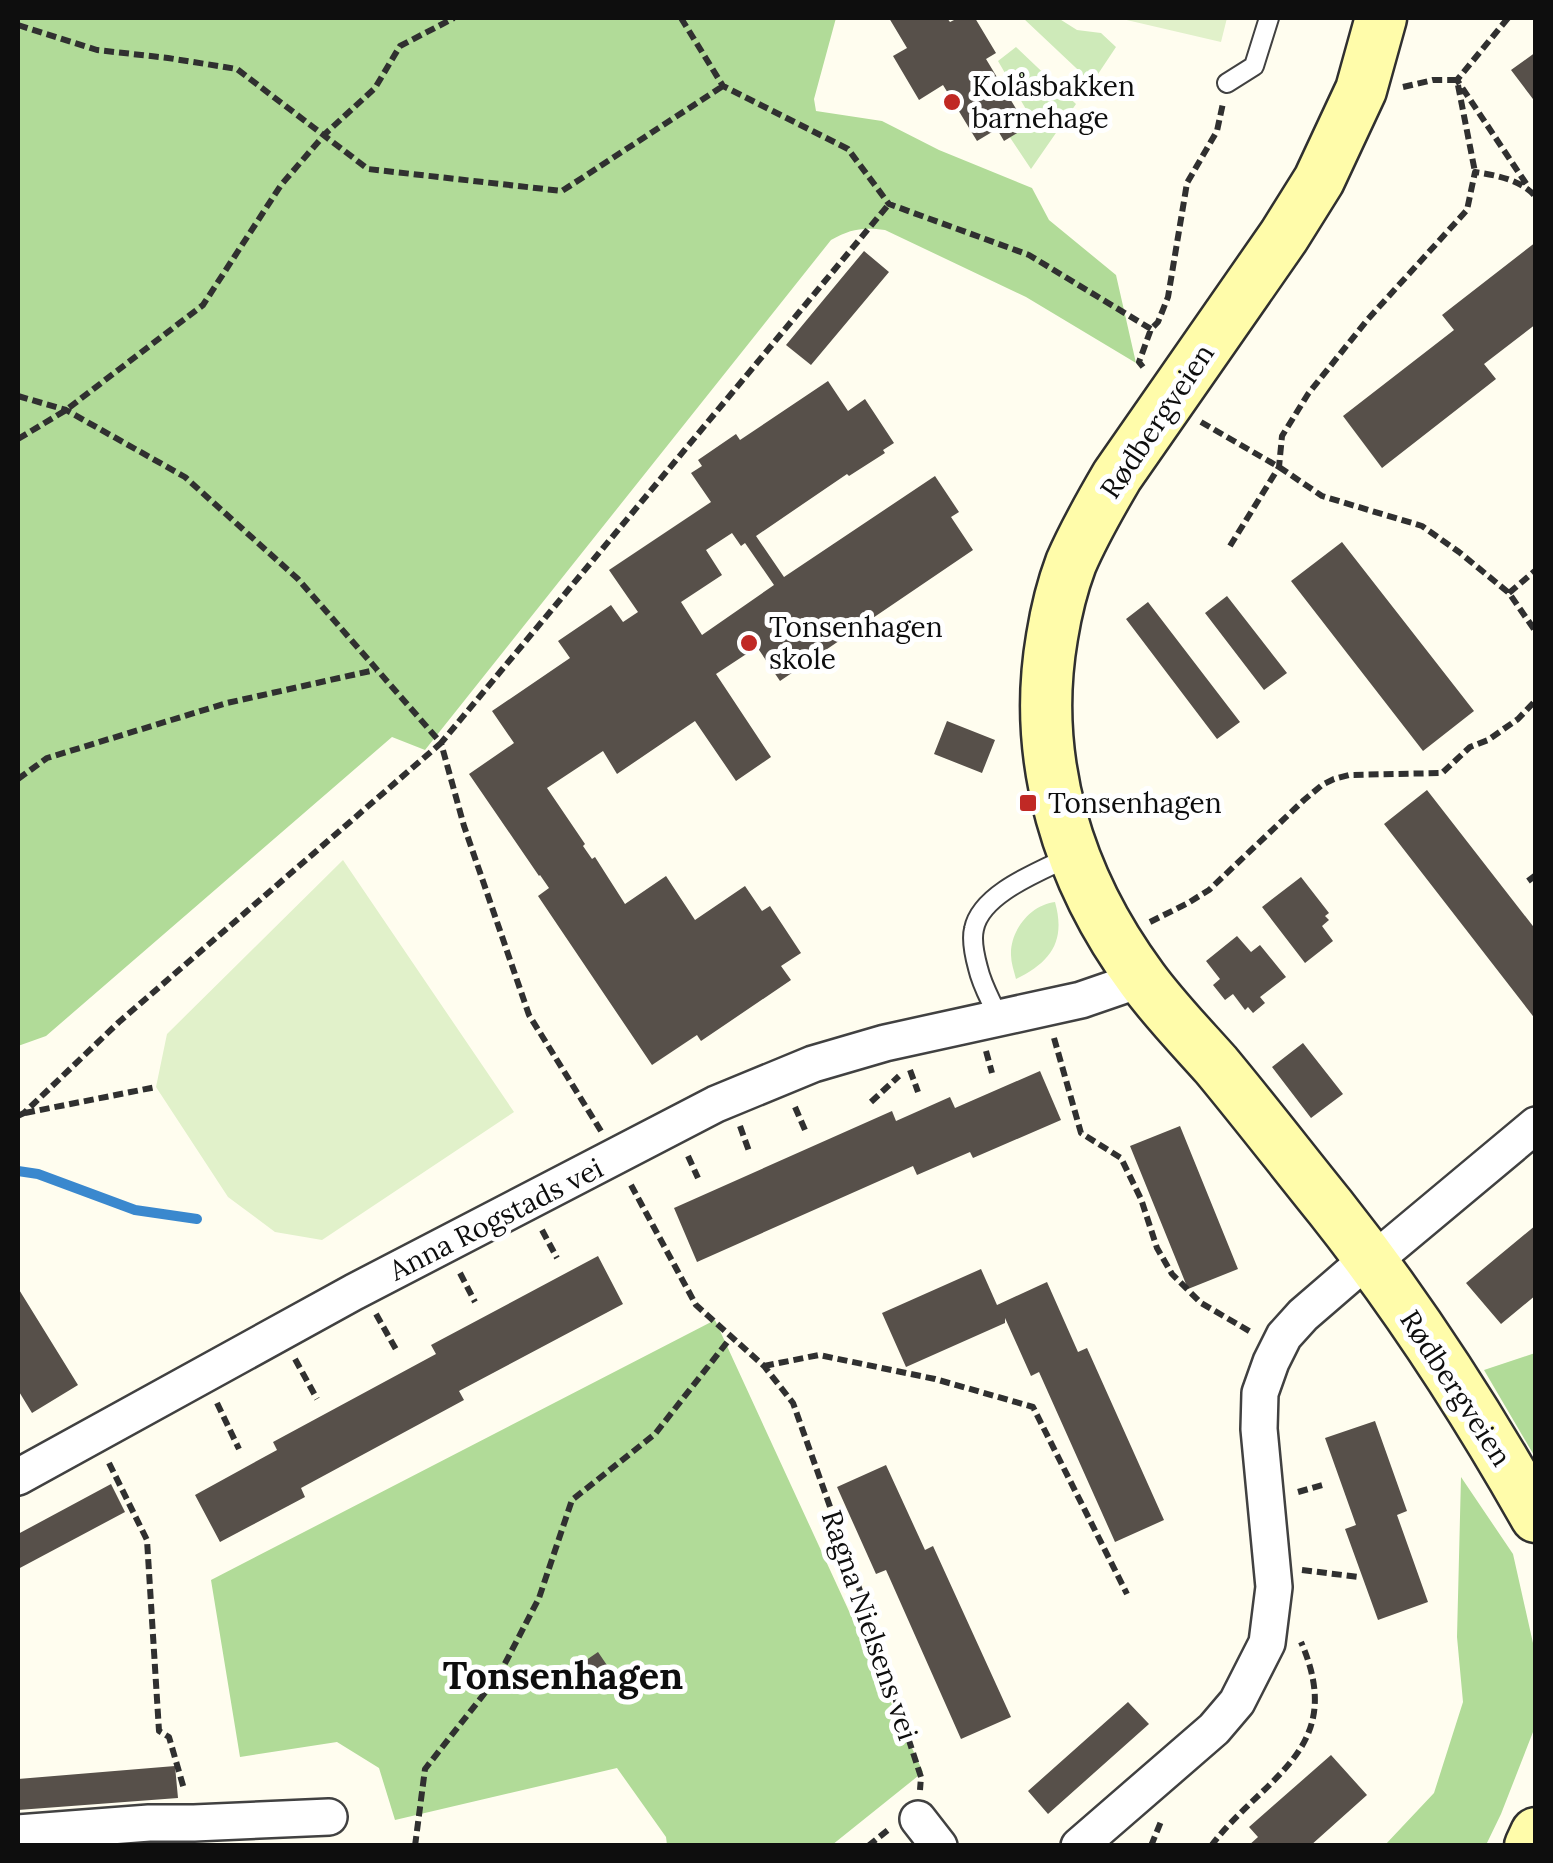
<svg xmlns="http://www.w3.org/2000/svg" width="1553" height="1863" font-family="Lora,serif">
	<rect width="100%" height="100%" fill="#fffdef"/>
	<path fill="#ceeab9" d="M1023,18H1058L1077,30L1101,33L1116,47L1092,83Z
		M1016,47L1076,104L1031,169L1003,127L1027,111L998,61Z
		M1055,902C1066,941 1051,962 1016,979C1014,971 1011,963 1011,955C1010,931 1030,905 1055,902Z"/>
	<path fill="#b1db98" d="M18,18H836L814,99L816,111L882,121L939,150L1032,188L1049,220L1116,275L1136,363L1026,297L885,230C862,227 851,229 831,240L425,750L392,737L46,1036L18,1046Z
		M715,1320L923,1772L832,1845H667L666,1837L617,1768L395,1820L379,1768L337,1742L240,1757L211,1580Z
		M1535,1353H1536L1535,1457L1484,1370Z
		M1461,1477L1513,1554L1535,1652L1533,1732L1501,1814L1486,1845H1385L1434,1793L1463,1702L1457,1637Z"/>
	<path fill="#e1f1ca" d="M1118,18H1227L1221,42Z
		M343,860L514,1112L322,1240L275,1232L228,1197L156,1087L167,1034Z"/>
	<g fill="none" stroke-linecap="round" stroke-linejoin="round">
		<path stroke="#3a88ce" stroke-width="10" d="M18,1171L38,1174L135,1210L197,1219"/>
	</g>
	<path fill="#57504a" fill-rule="evenodd" d="M889,18H947L950,22L958,18H975L996,53L986,59L1027,127L1004,141L997,129L977,141L943,85L919,100L893,56L907,48Z
		M1536,52V103L1511,70Z
		M1536,242V324L1484,364L1496,379L1382,468L1343,416L1454,330L1442,315Z
		M864,251L889,272L811,365L786,345Z
		M828,381L848,411L865,399L894,443L883,450L885,453L849,476L847,474L756,536L784,577L935,476L959,512L951,517L973,550L780,681L757,647L716,674L771,757L736,781L695,721L617,774L603,751L547,788L585,844L583,846L592,859L595,857L625,904L666,876L695,920L745,886L762,911L770,906L801,953L781,966L791,980L701,1041L697,1035L652,1065L538,896L549,888L540,875L539,876L469,774L514,743L492,711L570,658L558,641L611,605L623,622L638,612L609,570L711,502L691,473L702,466L698,460L736,434L740,440ZM732,533L741,546L745,543L774,585L702,635L681,602L722,575L706,550Z
		M1342,542L1474,711L1423,751L1291,581Z
		M1227,596L1287,673L1264,690L1205,613Z
		M1148,602L1240,722L1217,739L1126,619Z
		M947,721L995,740L982,773L934,754Z
		M1427,790L1536,930V1020L1384,824Z
		M1301,877L1329,913L1325,916L1329,920L1322,926L1333,941L1305,963L1262,907Z
		M1237,936L1251,952L1260,945L1286,977L1260,997L1265,1003L1253,1013L1248,1007L1245,1010L1233,994L1225,1000L1213,985L1220,979L1206,961Z
		M1303,1043L1343,1094L1311,1118L1272,1067Z
		M1040,1071L1061,1120L973,1158L970,1152L917,1175L913,1166L697,1262L674,1208L892,1111L896,1121L950,1097L955,1108Z
		M1180,1126L1238,1269L1188,1289L1130,1146Z
		M1536,1225V1295L1501,1324L1466,1283Z
		M598,1256L623,1304L459,1391L464,1400L301,1488L305,1497L220,1542L195,1495L277,1450L273,1442L436,1354L431,1345Z
		M981,1269L997,1305L1047,1282L1078,1352L1087,1348L1164,1520L1115,1542L1039,1372L1031,1376L1005,1318V1323L906,1367L882,1313Z
		M18,1288L78,1385L32,1413L18,1390Z
		M1375,1421L1407,1511L1397,1515L1428,1602L1378,1620L1345,1529L1356,1525L1325,1438Z
		M886,1465L925,1550L933,1546L1011,1717L961,1739L886,1570L876,1574L837,1487Z
		M111,1484L125,1512L18,1569V1534Z
		M598,1652L613,1674L591,1689L576,1667Z
		M1128,1702L1149,1724L1048,1814L1028,1791Z
		M1331,1755L1367,1795L1310,1846H1248L1258,1837L1249,1827Z
		M175,1766L178,1798L18,1810V1779Z"/>
	<g fill="none" stroke-linecap="round" stroke-linejoin="round">
		<g stroke="#414141" stroke-width="22">
			<path id="lane" d="M1227,83L1254,66L1269,18
				M999,1019C992,1002 982,986 978,968C975,957 971,941 974,929C981,893 1041,871 1071,856"/>
		</g>
		<g stroke="#414141" stroke-width="40">
			<path id="street" d="M1372,1262L1536,1125
				M18,1477L354,1292L716,1104L813,1064L885,1043L1081,1000L1142,979
				M918,1819L939,1846
				M18,1833L149,1823H194L329,1817
				M1079,1846L1214,1729L1237,1702L1267,1643L1274,1587L1259,1429L1260,1393L1271,1362L1284,1336L1303,1315L1369,1258"/>
		</g>
		<g stroke="#303030" stroke-width="55">
			<path id="secondary" d="M1381,18L1361,90L1319,180L1284,236L1117,476C1100,505 1084,533 1071,563C1062,587 1056,612 1052,637C1031,760 1068,879 1142,979C1164,1009 1191,1037 1216,1065C1255,1112 1292,1160 1330,1207C1407,1304 1475,1409 1536,1517
				M1530,1846L1536,1833"/>
		</g>
		<path stroke="#303030" stroke-width="6" stroke-dasharray="10 5" stroke-linecap="butt" d="M681,18L723,86L848,149L889,204L1029,255L1151,329
			M1508,18L1457,80L1529,188
			M18,25L97,50L168,58L237,69L368,169L562,191L723,86
			M1403,87L1433,80H1457L1475,172
			M1143,367L1139,362L1151,329L1158,322L1168,297L1187,183L1217,131L1223,103
			M18,396L66,410L185,477L298,579L441,743L119,1022L24,1113L18,1116
			M1201,422L1279,467L1322,496L1422,526L1459,552L1509,593L1536,632
			M18,439L66,410L203,305L281,185L325,134L375,88L400,46L454,18
			M1230,546L1279,467L1282,436L1308,394L1368,319L1467,210L1475,172C1496,175 1521,180 1535,196
			M1509,593L1536,570
			M18,779L47,758L227,703L375,670
			M1528,881L1536,875
			M1150,922L1188,903L1209,890L1304,800L1322,785L1334,779L1349,775L1442,773L1470,747L1488,740L1518,719L1536,700
			M1054,1038L1081,1133L1121,1158L1141,1199L1157,1248L1172,1274L1201,1303L1251,1332
			M986,1051L992,1073
			M910,1070L918,1092
			M871,1102L899,1076
			M795,1107L805,1130
			M25,1113L156,1087
			M740,1126L750,1154
			M601,1131L529,1015L464,826L441,743L889,204
			M688,1156L698,1178
			M631,1185L696,1305L764,1366L793,1403L859,1588L921,1777L920,1790
			M542,1230L557,1258
			M460,1273L475,1302
			M376,1314L398,1353
			M295,1359L317,1399
			M764,1366L819,1355L935,1379L1033,1407L1127,1594
			M217,1403L239,1449
			M109,1463L147,1540L159,1731L169,1737L184,1789
			M1298,1492L1326,1484
			M1302,1570L1359,1577
			M415,1846L425,1769L499,1675L539,1598L572,1500L655,1434L732,1336
			M868,1846L888,1830
			M1151,1846L1162,1819
			M1211,1846C1265,1775 1348,1750 1301,1642"/>
		<use href="#lane" stroke="#fff" stroke-width="18"/>
		<use href="#street" stroke="#fff" stroke-width="35"/>
		<use href="#secondary" stroke="#fffcaa" stroke-width="50"/>
	</g>
	<g fill="#c02925" stroke="#fff" stroke-width="4">
		<circle cx="952" cy="102" r="10"/>
		<circle cx="749" cy="643" r="10"/>
		<rect x="1018" y="793" width="20" height="20" rx="5"/>
	</g>
	<g text-anchor="middle" stroke-width="10" stroke-linejoin="round" paint-order="stroke">
		<g font-size="28" fill="#0e0e0e" stroke="#fff" text-anchor="start">
			<text x="972" y="96">Kolåsbakken<tspan x="972" dy="32">barnehage</tspan></text>
			<text x="769" y="637">Tonsenhagen<tspan x="769" dy="32">skole</tspan></text>
			<text x="1048" y="813">Tonsenhagen</text>
		</g>
		<g font-size="28" fill="#0e0e0e" stroke="#fff">
			<text transform="translate(1157 421) rotate(-56)" y="10">Rødbergveien</text>
			<text transform="translate(496 1219) rotate(-27)" y="10">Anna Rogstads vei</text>
			<text transform="translate(1456 1388) rotate(57)" y="10">Rødbergveien</text>
			<text transform="translate(870 1625) rotate(71)" y="10">Ragna Nielsens vei</text>
		</g>
		<g font-size="38" font-weight="bold" fill="#0e0e0e" stroke="#fff">
			<text x="563" y="1689">Tonsenhagen</text>
		</g>
	</g>
	<rect width="1553" height="1863" fill="none" stroke="#0e0e0e" stroke-width="40"/>
</svg>
